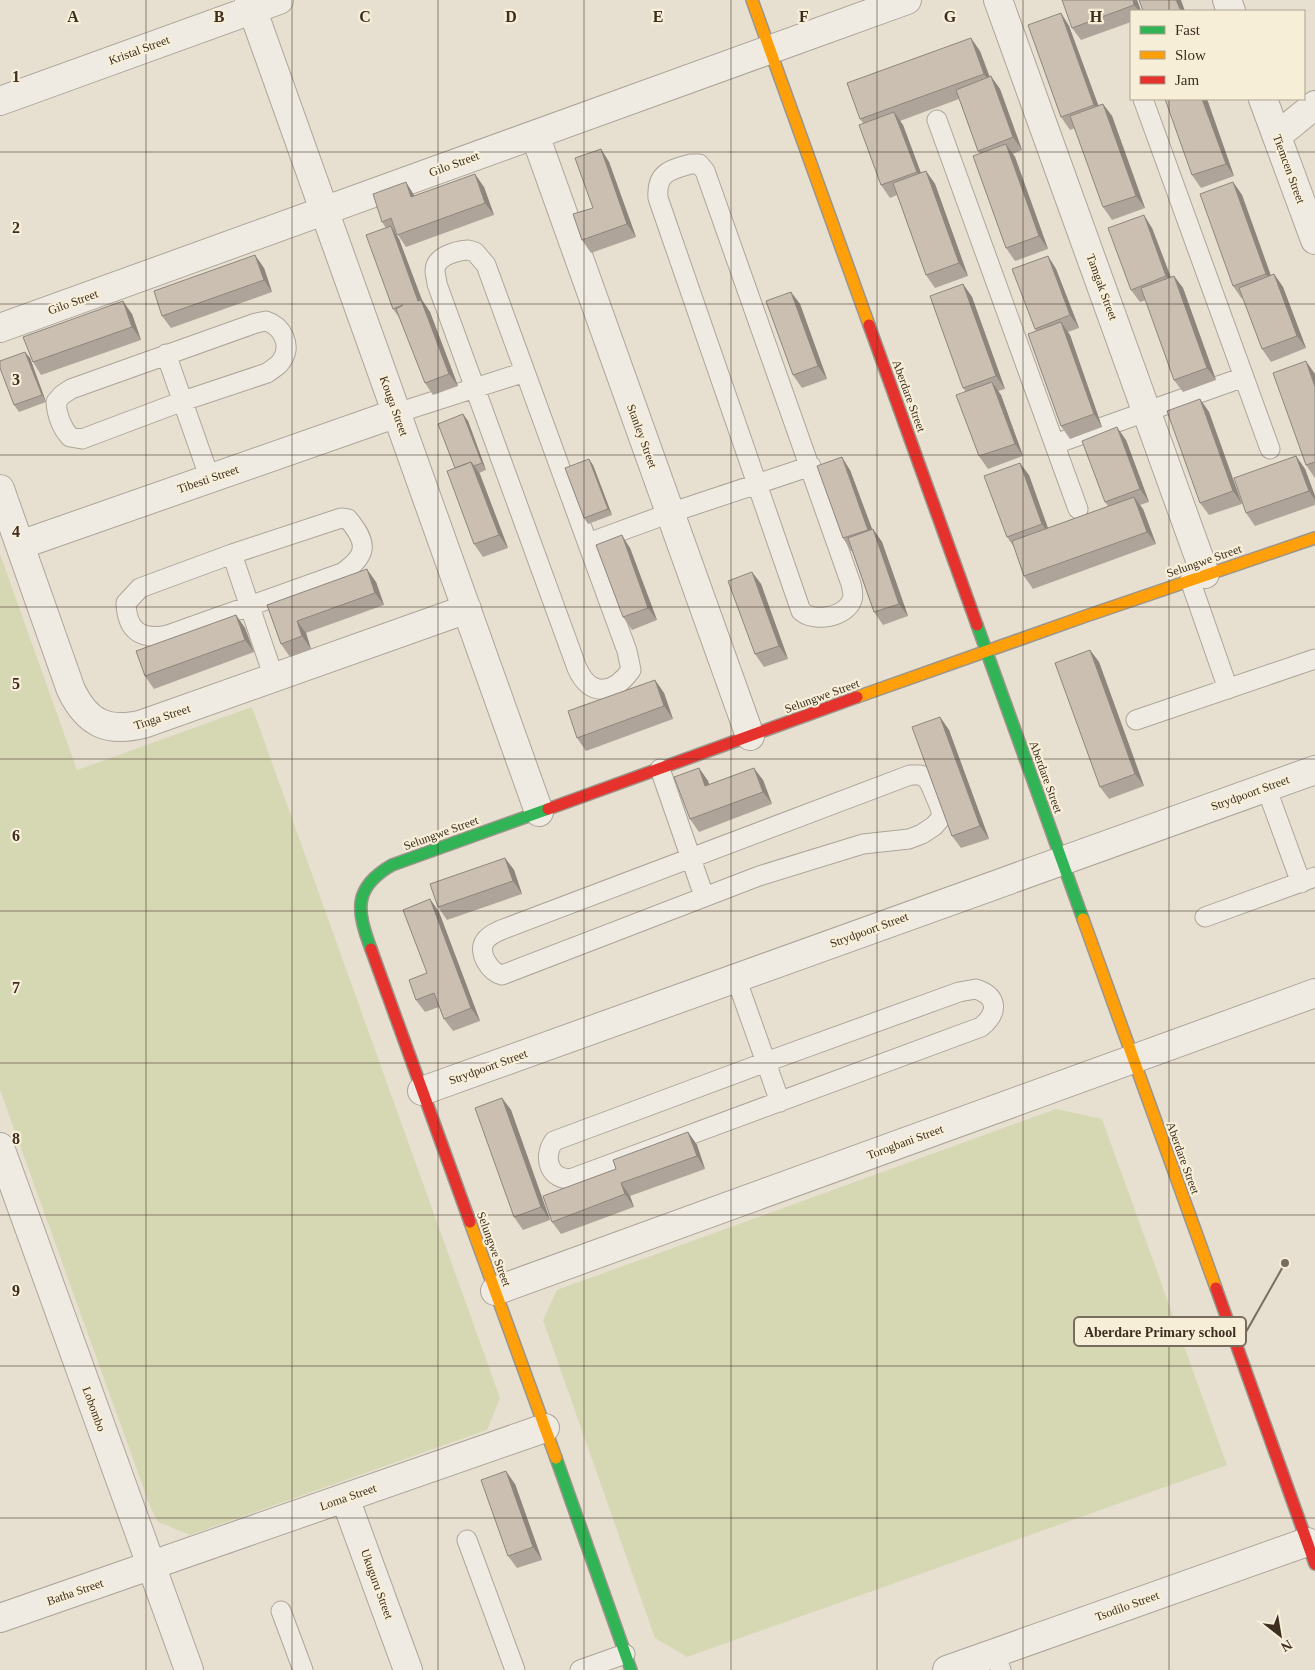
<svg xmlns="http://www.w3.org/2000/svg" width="1315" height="1670" font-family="'Times New Roman',serif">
	<rect width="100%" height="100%" fill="#e7e0d1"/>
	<path fill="#d6d7b3" d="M0,554L77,770L252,707L500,1398L487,1430L190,1535L158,1522L150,1506L0,1090Z
		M1056,1109L1102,1119L1227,1465L687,1657L655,1638L543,1320L557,1290Z"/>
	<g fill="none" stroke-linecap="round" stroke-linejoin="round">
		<g stroke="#ada599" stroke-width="21">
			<path id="lane" d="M1143,99L1270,449
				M937,120L1078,509
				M691,164H699L705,171L851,584C852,589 854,595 852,600C846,617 814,623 801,611L658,198C656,173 669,170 691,164Z
				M468,250L475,252L486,265L627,651L631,670C613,695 590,697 577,668L437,284C437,280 435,275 435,271C435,256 456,251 468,250Z
				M266,321C282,326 292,345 282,360C279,366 272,369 267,373L183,401L82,439L70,437C61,427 57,415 56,402L62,395L71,389L256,323Z
				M166,354L210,479
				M397,413L525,372
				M1055,444L1244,377
				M341,518L348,519C368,543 368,555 342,573L168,635C142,640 127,632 126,603L140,588L232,554Z
				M588,543L670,513L811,466
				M232,554L274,678
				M1190,580L1228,689
				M1136,720L1315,659
				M660,769L704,896
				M910,775H921L927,779L931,786L941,810V818L934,826L922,834L909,839L863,844L759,876L502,975C490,972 477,953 485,941C489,935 495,933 501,930Z
				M1266,787L1301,883
				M1205,917L1315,877
				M736,978L780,1102
				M976,989C999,997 998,1013 981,1027L573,1178C550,1182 542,1158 554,1141L766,1062L959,992Z
				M467,1540L515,1670
				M281,1611L303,1670
				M995,1653L1001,1670
				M580,1670L625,1654"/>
		</g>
		<g stroke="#ada599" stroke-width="30">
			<path id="street" d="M249,0L539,812
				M998,0L1205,574
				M1227,0L1231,11
				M1263,99L1315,240
				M0,101L279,0
				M535,135L750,736
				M1277,136L1315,105
				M0,328L907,0
				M0,489L71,690C87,723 107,733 143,724L467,609
				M20,545L397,413
				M422,1091L1315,770
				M0,1147L189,1670
				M495,1291L1315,993
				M345,1498L408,1670
				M0,1618L545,1428
				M947,1670L1307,1542"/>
		</g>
		<g stroke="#9c958a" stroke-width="14">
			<path id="fast" d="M977,625L1083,919
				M371,949C357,911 352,888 392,865L548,809
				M556,1458L631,1670"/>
		</g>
		<g stroke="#9c958a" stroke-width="14">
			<path id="slow" d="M752,0L869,325
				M857,697L1083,617L1315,538
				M1083,919L1216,1288
				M470,1222L556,1458"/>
		</g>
		<g stroke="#9c958a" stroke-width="14">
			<path id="jam" d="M869,325L977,625
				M548,809L857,697
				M371,949L470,1222
				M1216,1288L1315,1564"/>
		</g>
		<use href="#lane" stroke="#efebe3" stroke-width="19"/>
		<use href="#street" stroke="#efebe3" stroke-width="28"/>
		<use href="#fast" stroke="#30b455" stroke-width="11"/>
		<use href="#slow" stroke="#ff9f0a" stroke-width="11"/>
		<use href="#jam" stroke="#e5322d" stroke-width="11"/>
	</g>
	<path fill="#afa499" d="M1137,0L1141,11H1131V22L1081,40L1072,28Z
		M1061,13L1069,26L1098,105L1103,104L1112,116L1145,208L1112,220L1103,207L1075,128L1070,130L1061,117Z
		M980,51L990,77L1000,89L1022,150L1013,154L1015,157L1048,249L1015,261L1006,248L980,153L978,151L959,99L900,121L903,125L921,173L926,171L935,184L968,276L935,288L926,275L897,195L890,198L881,185L863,123L860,119Z
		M1207,99L1234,176L1201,188L1192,175Z
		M601,149L609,162L636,237L591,253L582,240L593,208Z
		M1233,182L1242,195L1271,276L1274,274L1283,287L1306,348L1271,362L1262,349L1243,298L1242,299L1233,286Z
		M484,187L494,215L406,247L396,232L395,233L399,239L422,300L430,312L458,386L433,395L425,383L401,320L393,309L386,228L382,222L415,196Z
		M1152,228L1171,277L1174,276L1183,288L1216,380L1183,392L1174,380L1146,300L1140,302L1131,290Z
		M1048,256L1056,269L1079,328L1068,332L1070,335L1102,427L1070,439L1061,426L1036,331L1035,329Z
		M264,268L272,292L171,328L162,316Z
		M963,284L972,297L1005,389L998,391L1001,395L1023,456L988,469L979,456L966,392L963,388Z
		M791,292L800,304L827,379L802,388L793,375Z
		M132,314L141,340L41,375L33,362Z
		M25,352L30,358L46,402L19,412L14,405Z
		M1315,374V478L1306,465Z
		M1200,399L1209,412L1242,504L1209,515L1200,503Z
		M463,414L468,421L486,470L479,473L508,548L483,557L474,544L455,468Z
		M1126,440L1149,502L1140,505L1143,509L1156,544L1033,589L1024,576L1014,547L1007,537L1029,475L1048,528L1108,506L1105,502Z
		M1296,456L1305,469L1315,496V505L1255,526L1246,513Z
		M593,465L612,515L588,524L584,518Z
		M850,470L872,530L873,529L882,542L908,616L883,625L874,612L852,551H851L843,538Z
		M630,548L657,620L632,630L623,617Z
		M752,572L761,584L788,659L764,667L755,654Z
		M376,582L384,605L306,633L311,649L290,657L281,644L267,605Z
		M236,615L245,628L254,652L154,689L145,676Z
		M1090,650L1099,662L1144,786L1109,799L1100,787Z
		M655,680L664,693L673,719L586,751L577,738Z
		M940,717L949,730L989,839L961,848L952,836Z
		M699,768L708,781L709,784L763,780L772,804L699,832L690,819Z
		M505,858L514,870L522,894L447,920L438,907Z
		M430,899L439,912L480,1021L453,1031L444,1019L439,1007L425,1012L416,1000L427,973Z
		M502,1098L511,1110L550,1220L523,1230L514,1217Z
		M688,1132L697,1145L705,1169L630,1196L634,1207L561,1234L552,1222L616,1169Z
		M515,1484L542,1560L517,1568L508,1556Z"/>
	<path fill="#8e867d" d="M1133,0H1137L1141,11H1139L1134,5Z
		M1176,0H1181L1185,11H1181Z
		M1061,13L1069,26L1103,118L1094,105Z
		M971,38L980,51L993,87L984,74Z
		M991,76L1000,89L1022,150L1013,137Z
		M1202,99H1207L1234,176L1226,164Z
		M1103,104L1112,116L1145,208L1136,196Z
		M894,112L903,125L925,184L917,172Z
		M1006,144L1015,157L1048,249L1039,236Z
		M601,149L609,162L636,237L627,224Z
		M926,171L935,184L968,276L959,263Z
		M475,174L484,187L494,215L485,203Z
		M406,182L414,195L420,210L411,197Z
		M1233,182L1242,195L1275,287L1266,274Z
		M1144,215L1152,228L1175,289L1166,276Z
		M391,226L399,239L422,300L430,312L458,386L449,374L418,301Z
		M255,255L264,268L272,292L264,280Z
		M1048,256L1056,269L1079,328L1070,315Z
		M1274,274L1283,287L1306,348L1297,336Z
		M1174,276L1183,288L1216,380L1207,368Z
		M963,284L972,297L1005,389L996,376Z
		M791,292L800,304L827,379L818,366Z
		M123,301L132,314L141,340L132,327Z
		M1061,322L1070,335L1102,427L1094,414Z
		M25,352L30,358L46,402L42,395Z
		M1306,361L1315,374V387Z
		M992,382L1001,395L1023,456L1015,444Z
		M1200,399L1209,412L1242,504L1233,491Z
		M463,414L468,421L486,470L482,463Z
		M1117,427L1126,440L1149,502L1140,489Z
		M1296,456L1305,469L1315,496V500L1309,491Z
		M842,457L850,470L877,542L868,530Z
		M589,459L593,465L612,515L608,509Z
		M471,462L480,474L508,548L499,535Z
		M1020,463L1029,475L1051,537L1042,524Z
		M1134,497L1143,509L1156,544L1147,532Z
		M873,529L882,542L908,616L899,604Z
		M622,535L630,548L657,620L648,608Z
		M367,569L376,582L384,605L375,593Z
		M752,572L761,584L788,659L779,646Z
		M236,615L245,628L254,652L245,640Z
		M297,621L306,633L311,649L302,636Z
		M1090,650L1099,662L1144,786L1135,774Z
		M655,680L664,693L673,719L664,706Z
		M940,717L949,730L989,839L980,826Z
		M699,768L708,781L714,798L705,786Z
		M754,768L763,780L772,804L763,792Z
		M505,858L514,870L522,894L513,881Z
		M430,899L439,912L480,1021L471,1008Z
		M502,1098L511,1110L550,1220L541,1207Z
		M688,1132L697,1145L705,1169L697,1156Z
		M621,1183L630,1196L634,1207L625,1194Z
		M506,1471L515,1484L542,1560L533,1547Z"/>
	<path fill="#cbbfb2" stroke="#8e867d" d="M1062,0H1133L1134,5L1072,28Z
		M1139,0H1176L1181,11H1143Z
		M1061,13L1094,105L1061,117L1028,25Z
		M971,38L984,74L860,119L847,83Z
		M991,76L1013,137L978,151L956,90Z
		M1165,99H1202L1226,164L1192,175Z
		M1103,104L1136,196L1103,207L1070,116Z
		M894,112L917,172L881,185L859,125Z
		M1006,144L1039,236L1006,248L973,156Z
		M601,149L627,224L582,240L573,214L593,208L575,158Z
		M926,171L959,263L926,275L893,183Z
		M475,174L485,203L397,235L391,218L382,222L373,194L406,182L411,197Z
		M1233,182L1266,274L1233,286L1200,194Z
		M1144,215L1166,276L1131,290L1108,228Z
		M391,226L418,301L421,300L449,374L425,383L396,309L403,305L393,309L366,235Z
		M255,255L264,280L162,316L154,291Z
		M1048,256L1070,315L1035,329L1012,269Z
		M1274,274L1297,336L1262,349L1239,288Z
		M1174,276L1207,368L1174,380L1141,288Z
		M963,284L996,376L963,388L930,296Z
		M791,292L818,366L793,375L766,301Z
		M123,301L132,327L33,362L23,337Z
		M1061,322L1094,414L1061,426L1028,334Z
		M25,352L42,395L14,405L0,368V361Z
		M1306,361L1315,387V462L1306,465L1273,373Z
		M992,382L1015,444L979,456L956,395Z
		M1200,399L1233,491L1200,503L1167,411Z
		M463,414L482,463L474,466L471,462L455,468L438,424Z
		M1117,427L1140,489L1105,502L1082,441Z
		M1296,456L1309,491L1246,513L1234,478Z
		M842,457L868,530L843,538L817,466Z
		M589,459L608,509L584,518L565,468Z
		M471,462L499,535L474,544L447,471Z
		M1020,463L1042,524L1007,537L984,476Z
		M1134,497L1147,532L1024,576L1012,541Z
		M873,529L899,604L874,612L848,538Z
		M622,535L648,608L623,617L596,545Z
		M367,569L375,593L297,621L302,636L281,644L267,605Z
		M752,572L779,646L755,654L728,581Z
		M236,615L245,640L145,676L136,651Z
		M1090,650L1135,774L1100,787L1055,663Z
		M655,680L664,706L577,738L568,711Z
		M940,717L980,826L952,836L912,727Z
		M699,768L705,786L754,768L763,792L690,819L674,777Z
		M505,858L513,881L438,907L430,884Z
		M430,899L471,1008L444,1019L434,993L416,1000L409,980L427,973L403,910Z
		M502,1098L541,1207L514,1217L475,1108Z
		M688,1132L697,1156L621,1183L625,1194L552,1222L543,1196L616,1169L613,1160Z
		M506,1471L533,1547L508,1556L481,1480Z"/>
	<path fill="none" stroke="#3d2e20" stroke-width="1" stroke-opacity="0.55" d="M146,0V1670M292,0V1670M438,0V1670M584,0V1670M731,0V1670M877,0V1670M1023,0V1670M1169,0V11M1169,99V1670M0,152H1315M0,304H1315M0,455H1315M0,607H1315M0,759H1315M0,911H1315M0,1063H1315M0,1215H1315M0,1366H1315M0,1518H1315"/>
	<g text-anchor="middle" stroke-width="4.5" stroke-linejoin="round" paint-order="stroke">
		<g font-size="12" fill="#3d2e20" stroke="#f7eed8">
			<text transform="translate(139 50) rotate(-20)" y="4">Kristal Street</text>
			<text transform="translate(454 164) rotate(-20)" y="4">Gilo Street</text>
			<text transform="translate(1289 169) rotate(70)" y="4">Tiemcen Street</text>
			<text transform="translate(1102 287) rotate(70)" y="4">Tamgak Street</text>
			<text transform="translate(73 302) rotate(-20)" y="4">Gilo Street</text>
			<text transform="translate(909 396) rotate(70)" y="4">Aberdare Street</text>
			<text transform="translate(394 406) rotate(70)" y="4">Kouga Street</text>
			<text transform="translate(642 436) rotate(70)" y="4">Stanley Street</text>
			<text transform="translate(208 479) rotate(-19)" y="4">Tibesti Street</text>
			<text transform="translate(1204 561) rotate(-19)" y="4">Selungwe Street</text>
			<text transform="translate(822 696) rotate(-20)" y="4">Selungwe Street</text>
			<text transform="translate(162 717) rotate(-18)" y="4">Tinga Street</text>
			<text transform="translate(1046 777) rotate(70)" y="4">Aberdare Street</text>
			<text transform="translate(1250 793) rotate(-20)" y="4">Strydpoort Street</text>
			<text transform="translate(441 833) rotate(-20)" y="4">Selungwe Street</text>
			<text transform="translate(869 930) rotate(-20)" y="4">Strydpoort Street</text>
			<text transform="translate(488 1067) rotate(-20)" y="4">Strydpoort Street</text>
			<text transform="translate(905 1142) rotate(-20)" y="4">Torogbani Street</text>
			<text transform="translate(1183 1158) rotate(70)" y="4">Aberdare Street</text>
			<text transform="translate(494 1249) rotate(70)" y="4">Selungwe Street</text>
			<text transform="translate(94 1409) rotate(70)" y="4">Lobombo</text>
			<text transform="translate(348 1497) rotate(-19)" y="4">Loma Street</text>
			<text transform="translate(377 1584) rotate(70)" y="4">Ukuguru Street</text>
			<text transform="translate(75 1592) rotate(-19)" y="4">Batha Street</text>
			<text transform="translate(1127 1606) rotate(-20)" y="4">Tsodilo Street</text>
		</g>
	</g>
	<g font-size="16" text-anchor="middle" font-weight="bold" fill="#3d2e20" stroke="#f7eed8" stroke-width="4.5" stroke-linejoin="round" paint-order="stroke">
		<text x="73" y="22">A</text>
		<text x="219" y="22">B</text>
		<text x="365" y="22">C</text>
		<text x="511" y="22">D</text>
		<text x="658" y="22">E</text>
		<text x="804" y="22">F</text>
		<text x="950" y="22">G</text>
		<text x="1096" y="22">H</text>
		<text x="16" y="82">1</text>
		<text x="16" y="233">2</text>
		<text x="16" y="385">3</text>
		<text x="16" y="537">4</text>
		<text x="16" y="689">5</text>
		<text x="16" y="841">6</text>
		<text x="16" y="993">7</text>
		<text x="16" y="1144">8</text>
		<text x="16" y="1296">9</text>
	</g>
	<path fill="none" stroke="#786c5e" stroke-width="2" d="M1285 1263L1246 1332"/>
	<circle fill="#786c5e" stroke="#f7eed8" stroke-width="2" cx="1285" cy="1263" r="5"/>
	<rect fill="#f7eed8" stroke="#786c5e" stroke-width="2" x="1074" y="1317" width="172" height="29" rx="5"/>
	<g font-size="14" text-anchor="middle" font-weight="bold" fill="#3d2e20">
		<text x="1160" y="1337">Aberdare Primary school</text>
	</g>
	<rect x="1130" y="10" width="175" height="90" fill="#f7eed8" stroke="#ada18e"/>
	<rect x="1140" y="26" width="25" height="8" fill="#30b455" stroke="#ada18e"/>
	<text x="1175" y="35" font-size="15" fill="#3d2e20">Fast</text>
	<rect x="1140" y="51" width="25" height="8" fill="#ff9f0a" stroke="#ada18e"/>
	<text x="1175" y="60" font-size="15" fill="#3d2e20">Slow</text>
	<rect x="1140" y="76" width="25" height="8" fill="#e5322d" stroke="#ada18e"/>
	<text x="1175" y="85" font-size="15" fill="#3d2e20">Jam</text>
	<g transform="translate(1280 1635) rotate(149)" stroke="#f7eed8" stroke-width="4" paint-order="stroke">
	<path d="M0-4L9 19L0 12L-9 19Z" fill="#3d2e20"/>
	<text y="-8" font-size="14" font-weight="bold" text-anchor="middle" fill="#3d2e20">N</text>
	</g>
</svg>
